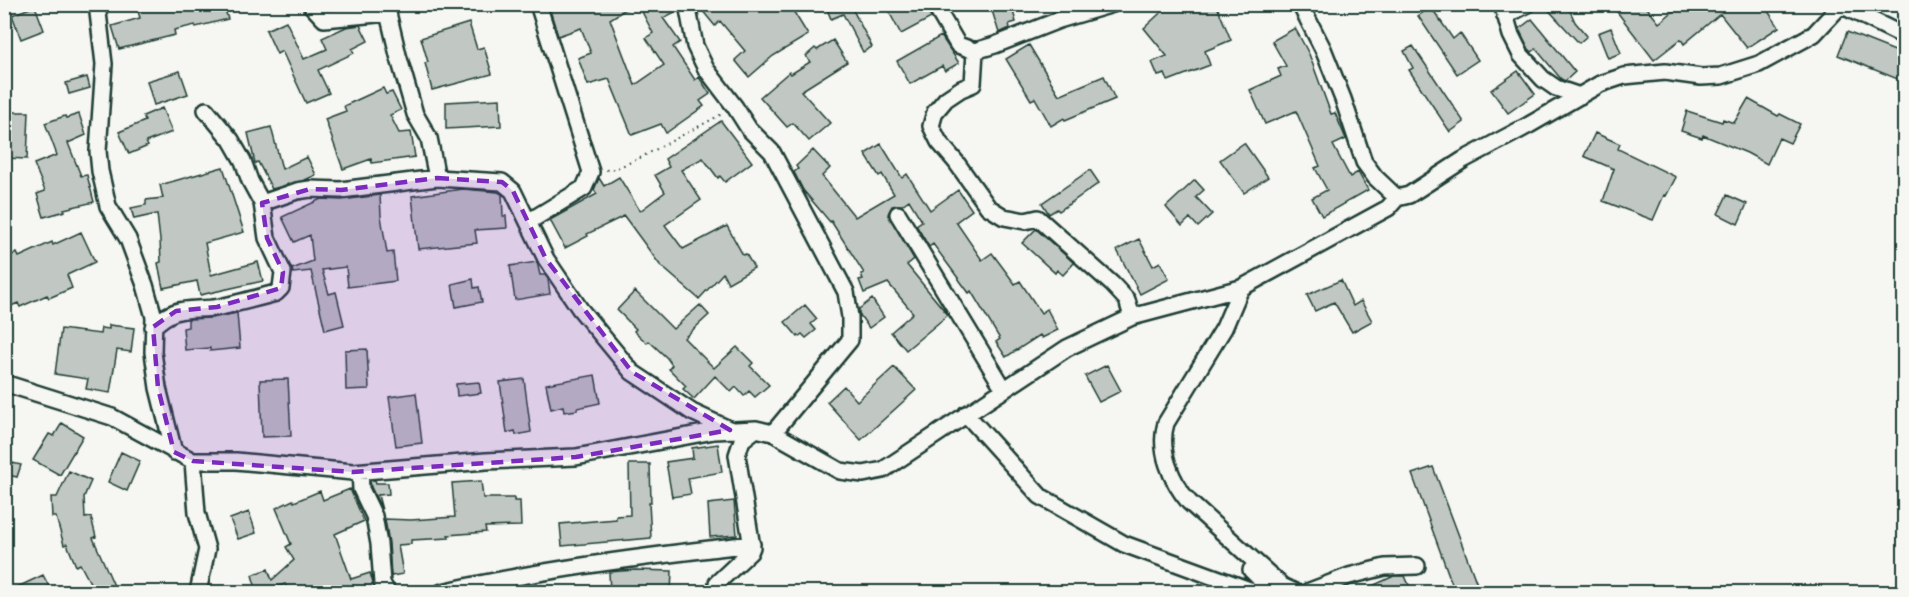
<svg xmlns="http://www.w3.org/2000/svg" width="1909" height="597" font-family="'Comic Neue',sans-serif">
	<rect width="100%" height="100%" fill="#f6f6f2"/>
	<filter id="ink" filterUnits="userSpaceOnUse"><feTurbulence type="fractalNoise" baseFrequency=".0167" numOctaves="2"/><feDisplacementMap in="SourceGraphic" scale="12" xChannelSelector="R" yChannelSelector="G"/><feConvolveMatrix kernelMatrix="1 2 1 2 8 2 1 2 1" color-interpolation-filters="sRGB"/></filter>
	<g filter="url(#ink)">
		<path fill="#c1c8c3" stroke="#1f3d34" stroke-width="1.5" d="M136,4H223L228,19L196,27L195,25L174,30L175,35L119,49L112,26L140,18Z
			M548,4H634L610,19L635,85L664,65L646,38L653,33L638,4H671L675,12L663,18L680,42L673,47L695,80L699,77L710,94L700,101L704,106L666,133L661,124L632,135L609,79L588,85L578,58L591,53L581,28L558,36Z
			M697,4H789L808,35L773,56L749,77L735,60L745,51L720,21L715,26Z
			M825,4H866L853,10L872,47L863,52L843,14L831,19Z
			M898,4H924L931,18L901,34L888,10Z
			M990,4H1011L1016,22L1009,24L1010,28L999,33Z
			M1170,4H1216L1231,40L1205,51L1210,65L1168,81L1165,74L1158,76L1152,62L1167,56L1144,28Z
			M1543,4H1567L1575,22L1587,36L1579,43Z
			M1611,4H1644L1659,23L1682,4H1763L1779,27L1747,48L1720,14L1684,44L1681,39L1654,60Z
			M35,6L44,30L21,39L12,15Z
			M1431,7L1453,39L1460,33L1478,60L1457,74L1418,16Z
			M1532,19L1575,72L1565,81L1561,79L1536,49L1532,52L1529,49L1519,29Z
			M286,21L304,59L327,49L322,38L346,27L360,25L368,41L352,49L354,53L318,70L329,93L306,103L282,51L277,54L266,30Z
			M469,23L477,49L484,47L492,74L432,90L425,63L428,62L421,38Z
			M1295,28L1309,54L1331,114L1335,113L1346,139L1333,145L1350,177L1358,172L1368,190L1322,216L1312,198L1327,190L1315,168L1320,166L1296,111L1265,124L1250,90L1281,76L1278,69L1286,66L1272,41Z
			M1611,28L1621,53L1608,58L1598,33Z
			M1847,32L1905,55V82L1838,55Z
			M941,36L959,63L945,71L942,66L910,84L897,61Z
			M833,40L847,62L801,91L830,123L809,141L793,123L787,127L760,97L789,72L791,74L810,62L806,56L815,48L817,50Z
			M1029,45L1059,95L1104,76L1115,99L1065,120L1064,118L1051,126L1035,98L1031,100L1006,59Z
			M1413,46L1464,122L1450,132L1409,70L1413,68L1404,51Z
			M180,71L188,94L154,105L147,81Z
			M1518,71L1535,94L1508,113L1491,90Z
			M87,77L90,88L69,94L66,83Z
			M383,88L386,94L392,92L401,110L390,115L399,133L411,132L415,157L372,163L371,159L343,169L325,119L346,111L344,106Z
			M500,99L501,126L446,129V102Z
			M1748,99L1778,116L1780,114L1800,124L1790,143L1779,138L1767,164L1747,153L1703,135L1702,138L1681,131L1687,111L1722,122L1723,119L1734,123Z
			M162,108L172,132L146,142L148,146L129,154L119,132L145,121L143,116Z
			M6,112H29L27,159L5,158Z
			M79,114L86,135L68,143L81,176L87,175L94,202L64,209L65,211L44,217L37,194L45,191L34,164L57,155L45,123L65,116L66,118Z
			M721,121L752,162L725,182L720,176L718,178L703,158L681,170L701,200L665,225L683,249L727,226L743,255L746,254L754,268L728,283L723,273L699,299L660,265L624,216L587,234L588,236L565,248L550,220L597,194L594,190L599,178L604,186L619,177L640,211L665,192L655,175L669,167L665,159Z
			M271,127L282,169L307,157L316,175L305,180L272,189L258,162L255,163L248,133Z
			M1595,133L1620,144L1618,149L1676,177L1666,196L1664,195L1653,220L1603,201L1614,169L1584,156Z
			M1244,143L1268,177L1244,193L1220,160Z
			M881,144L902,178L907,174L930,210L958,190L972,210L956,222L982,260L992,253L1015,284L1020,281L1041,313L1047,309L1058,330L1042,338L1040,335L1006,357L996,342L1000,339L971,291L969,293L933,244L929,247L916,225L922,221L909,200L902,205L892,206L888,214L914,259L907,265L948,315L906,350L891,332L913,313L888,283L864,293L859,280L863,279L861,274L864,273L831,221L830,222L803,190L794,172L798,169L796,166L813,150L830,168L822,176L855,217L894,194L882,174L879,176L865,154Z
			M223,167L244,232L205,243L211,275L258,262L263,281L200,295L197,281L163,288L158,263L161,262L160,240L157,214L134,219L131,208L146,205V200L163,198L160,185Z
			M1090,170L1099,183L1059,211L1057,209L1049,214L1042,203Z
			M1195,180L1204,190L1196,197L1212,214L1198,227L1190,218L1182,226L1166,207Z
			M463,189L498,192L502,194L503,216H506L507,228L475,230L477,243L418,249L412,196Z
			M380,195L381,216L387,253L393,252L396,281L348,287L346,267L322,270L329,294L336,292L344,325L325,330L311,271L293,273L292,269L313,261L310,235L294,242L282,217L321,199L342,200Z
			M1727,195L1747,204L1738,224L1718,214Z
			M1036,229L1074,263L1063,275L1057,270L1055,273L1022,243Z
			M81,232L95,262L67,275L72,288L49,298L47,295L20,307L18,303L4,309V258L17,253L19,257L52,242L53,245Z
			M1139,239L1153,266L1160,262L1169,279L1140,294L1117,250Z
			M537,262L540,275H545L548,279L550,294L515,300L510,266Z
			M473,279L474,288L479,287L482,302L456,307L452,284Z
			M1341,280L1353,306L1361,301L1372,321L1352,332L1334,302L1315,311L1307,295Z
			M635,291L673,329L700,305L709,315L684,338L714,368L737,347L753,363L750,366L769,385L755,397L749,391L744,396L736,387L731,392L715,376L694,399L683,389L686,386L669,369L672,365L667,358L649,341L647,343L634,331L636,329L617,310Z
			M872,299L884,317L869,328L859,314V309Z
			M805,305L817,319L811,324L816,330L806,338L802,334L798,337L785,322Z
			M237,313L240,348L210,351V348L185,350L183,328L188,327V319L211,318Z
			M109,325L134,328L131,352L117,350L110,393L86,389L88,379L55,374L61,329L100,334L101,328L109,329Z
			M367,349L369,389L346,390L345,350Z
			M1107,365L1121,391L1099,402L1085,376Z
			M894,367L916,390L861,440L827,402L844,386L857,401Z
			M595,375L600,403L577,408V410L564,412L563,406L551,409L546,384Z
			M288,379L291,436L262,437L260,380Z
			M524,379L531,432L516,435L515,431L507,433L500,382Z
			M479,382L481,393L457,396L456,384Z
			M416,393L422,443L396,446L389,397Z
			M62,423L83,436L60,475L33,460L49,434L54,436Z
			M718,444L722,472L688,478L691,494L672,497L666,462L693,458L692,448Z
			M121,452L140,461L127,491L108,482Z
			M4,461L21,465L17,477L4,474Z
			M629,464H650L651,503H649L651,538L562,546L560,524L616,519V516L630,515Z
			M1433,467L1480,592H1455L1412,474Z
			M69,471L91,481L84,497L85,518L91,517L96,537L93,538L115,588L105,592H95L80,564L76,566L67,544L64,545L56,517H52L51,497H57Z
			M370,480H375L376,483H388L389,494L378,495L382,510L371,487Z
			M481,481L483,498H514V501H520L521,526L485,527L486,532L448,535L449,538L411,540V544L398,545L403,574L391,576L389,543L385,519L411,520L455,517L452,483Z
			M350,489L364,521L335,534L351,579L370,573L376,592H289L285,584L263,592H257L252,575L268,569L272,580L294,560L286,547L291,544L276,508L293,500L294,502L320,491L323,500Z
			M734,501L737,535L710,537L708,504Z
			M249,512L256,533L238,539L230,519Z
			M635,570L672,571L671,592H610L609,572Z
			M43,575L52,592H7Z
			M1394,576H1405L1412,592H1359Z"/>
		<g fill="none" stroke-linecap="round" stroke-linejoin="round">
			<g stroke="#1f3d34" stroke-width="20">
				<path id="minor" d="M97,4L104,64L98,151L100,171L108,206L128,239L145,285L154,317L153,352L158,388L174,452
					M310,4L324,19L388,13L398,55L415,114L429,138L437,178
					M687,4L695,46L706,69L735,107L749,129L772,152L846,292L850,317V340L773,433
					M934,4L958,45L975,51L995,45L1059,20L1113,4
					M1300,4L1323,49L1343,99L1364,162L1375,177L1397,198
					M1502,4L1511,35L1521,55L1543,79L1556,88L1580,96
					M1841,5L1904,36
					M1505,16L1528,4
					M975,51L973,84L961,89L946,99L935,112L931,126L939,142L956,162L988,207L1004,217L1025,221L1038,218L1112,284L1127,300L1132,317
					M262,203L297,191L310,189L341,190L437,178L502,182L513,191L546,259L580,309L632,372L692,412L729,429
					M898,214L1004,389
					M528,222L584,188L591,172L538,4
					M1241,288L1224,328L1166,423C1158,450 1171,481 1189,502L1282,586L1295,592
					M153,327C177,303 191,312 220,307C238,303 257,298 276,293L281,288L283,272L267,238L262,203L250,181L243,161L231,140L206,110
					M4,383L112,417L193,461H236L353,472L486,461L576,457L714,431L756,429L773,433L840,471L863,474L883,470L1067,348L1132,317L1241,288L1388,208L1397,198L1409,195L1463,160L1529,125L1600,84L1624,76L1665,72L1701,77L1721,76L1759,64L1814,34L1842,4
					M966,414L1040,496L1124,544L1255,592
					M193,461L197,513L207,549L198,592
					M360,472L361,489L374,516L379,544L382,583L387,592
					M1251,570L1273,592
					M717,583L750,552L752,547L737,455L742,440L756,429
					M442,592C544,569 648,556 752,544
					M1307,592L1349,576L1385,567L1417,566"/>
			</g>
			<path stroke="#1f3d34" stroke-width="2" stroke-dasharray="1.5 4.5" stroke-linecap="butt" d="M606,170L614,169L636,160L722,114"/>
			<use href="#minor" stroke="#f6f6f2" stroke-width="15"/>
		</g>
	</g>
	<path fill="#7b2cbf" fill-opacity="0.2" stroke="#7b2cbf" stroke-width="4.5" stroke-dasharray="12 8" stroke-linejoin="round" d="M437,178L502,182L513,191L546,259L632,372L730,430L576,457L353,472L193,461L174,452L158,388L153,327L176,311L217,307L281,288L283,272L267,238L262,203L310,189L341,190Z"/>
	<rect width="1909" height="597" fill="none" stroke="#f6f6f2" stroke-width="24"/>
	<rect x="12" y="12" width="1885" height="573" fill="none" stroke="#1f3d34" stroke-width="2" filter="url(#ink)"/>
</svg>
